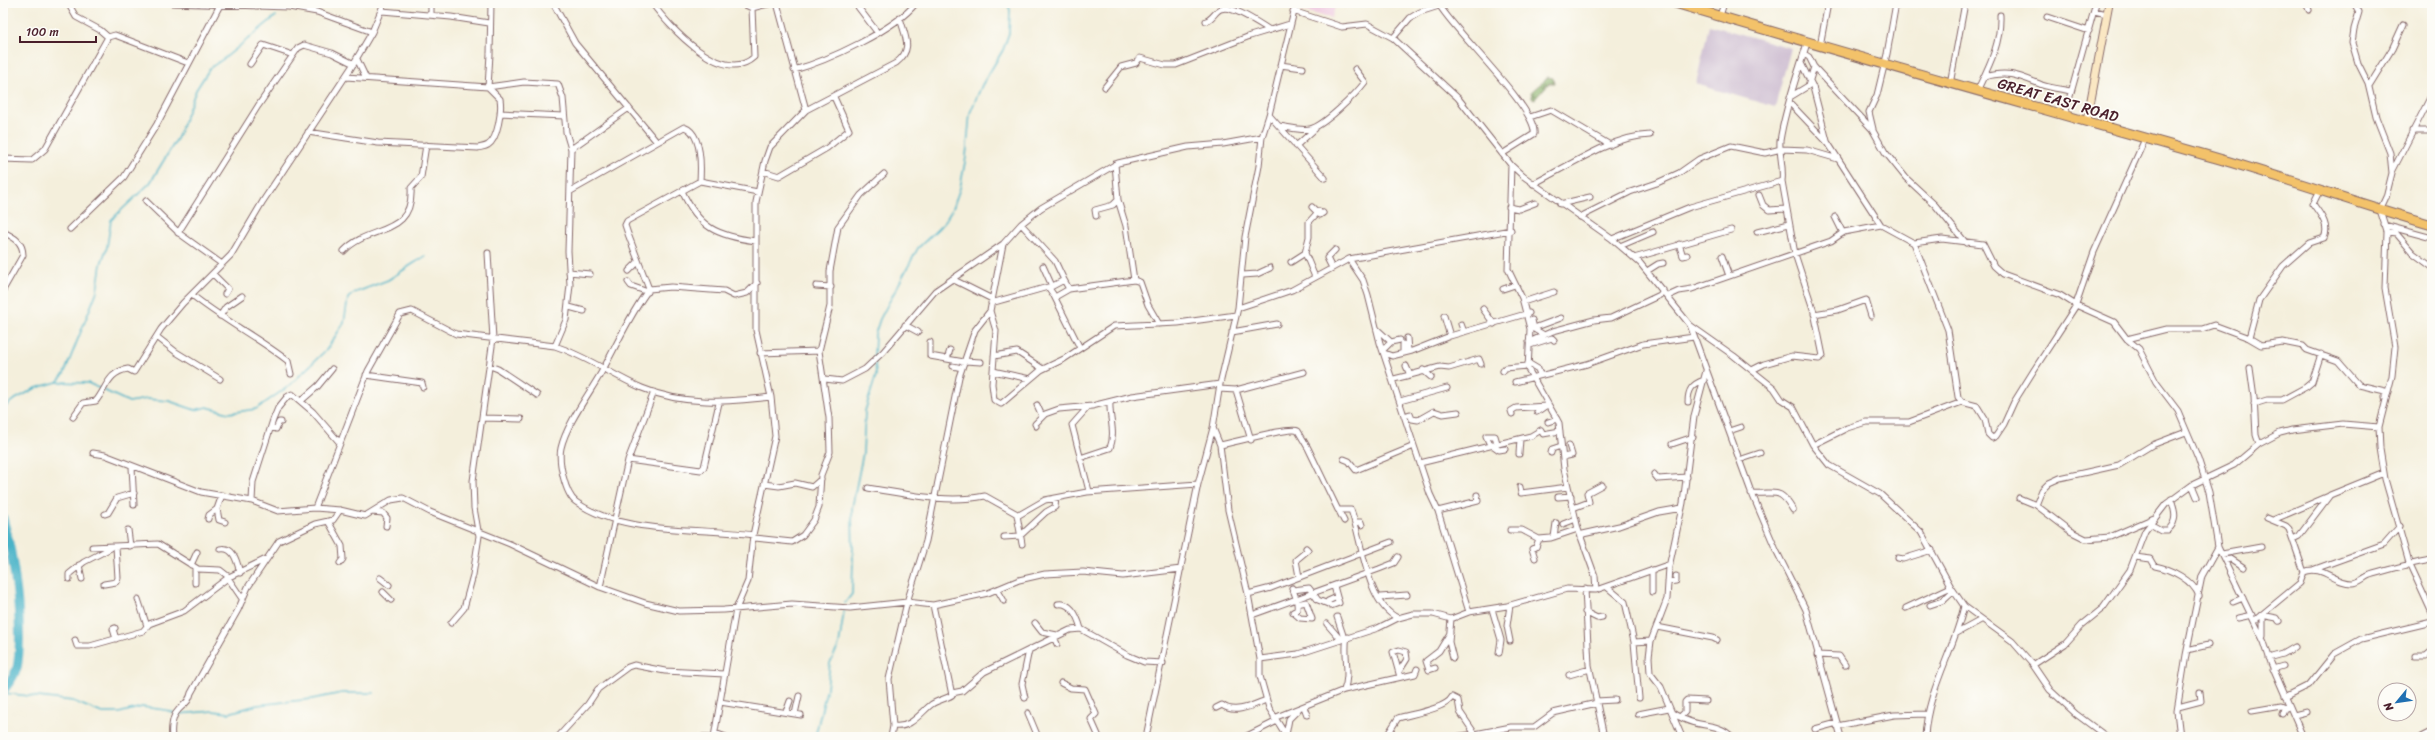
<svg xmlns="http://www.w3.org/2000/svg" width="2435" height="740" font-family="Sriracha,sans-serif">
	<defs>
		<pattern id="forest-firs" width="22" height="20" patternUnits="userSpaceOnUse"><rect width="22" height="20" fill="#88b168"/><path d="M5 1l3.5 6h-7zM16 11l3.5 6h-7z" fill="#718f56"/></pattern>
	</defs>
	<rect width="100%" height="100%" fill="#fdfcf7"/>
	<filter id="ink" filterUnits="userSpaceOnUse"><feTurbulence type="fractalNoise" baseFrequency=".025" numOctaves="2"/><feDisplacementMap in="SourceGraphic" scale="8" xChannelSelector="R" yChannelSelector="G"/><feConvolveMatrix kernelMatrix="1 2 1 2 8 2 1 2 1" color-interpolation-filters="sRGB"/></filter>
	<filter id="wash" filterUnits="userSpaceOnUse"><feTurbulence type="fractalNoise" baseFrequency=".012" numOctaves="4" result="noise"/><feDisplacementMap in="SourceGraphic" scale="16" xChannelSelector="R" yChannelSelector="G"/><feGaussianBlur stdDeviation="0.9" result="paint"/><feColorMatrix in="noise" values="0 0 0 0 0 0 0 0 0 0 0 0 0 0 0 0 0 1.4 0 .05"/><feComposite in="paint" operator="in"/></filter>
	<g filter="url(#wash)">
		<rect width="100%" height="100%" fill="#f4efdc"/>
		<path fill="#f1d0e3" d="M1301,3H1337L1331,18L1299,10Z"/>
		<path fill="#cebed1" d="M1709,25L1791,48L1775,107L1696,84Z"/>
		<path fill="url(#forest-firs)" stroke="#69684a" d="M1548,77L1553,78L1554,83H1549L1535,99L1532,98L1531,92Z"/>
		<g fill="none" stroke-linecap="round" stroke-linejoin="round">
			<path stroke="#4ab3c8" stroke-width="1.5" d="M874,359L875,334L880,319L918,248L944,223L953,208L960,188L966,157L970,113L982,85L1003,50L1009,33L1010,10L1007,3
				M57,382L64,374L97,291L101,264L107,247L111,220L150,183L178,137L196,90L210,68L226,57L276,16
				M3,409L12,401L36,388L57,382L88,383L129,402L147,399L169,401L195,410L207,407L229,413L256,409L289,386L327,349L344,323L348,298L354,293L388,280L425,256
				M845,603L852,594L853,560L852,508L863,453L865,411L876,375L875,362
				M3,693L73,701L102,713H119L142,707L166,710L174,713
				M178,714L213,711L229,713L257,705L312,699L342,693H374
				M815,737L827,688L830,663L839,645L844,611"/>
			<path stroke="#4ab3c8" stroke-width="9" d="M3,518C14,556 23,622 18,662C17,673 10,682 3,691"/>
		</g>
	</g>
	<g filter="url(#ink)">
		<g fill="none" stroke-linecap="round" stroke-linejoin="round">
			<g stroke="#866869" stroke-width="7">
				<path id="street" d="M68,3L76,17L100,30L108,37
					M172,3L289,7L317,12L372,32
					M553,3L575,43L656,141
					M652,3C669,27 723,86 754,57L752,8
					M741,3L752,8L772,3
					M777,3L806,110
					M2306,3L2309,10
					M2354,3L2359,12L2354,29L2352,43L2358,63L2368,83L2376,117L2390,153L2392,173L2386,197L2380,210L2387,232L2385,288L2395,347L2392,376L2379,427L2380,448L2385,479L2409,563L2432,613
					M1440,6C1456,33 1538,110 1534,134L1502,154
					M858,7L877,32
					M382,11L451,17L489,23
					M1293,11L1342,27L1367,24L1393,38L1458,98L1511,165L1523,176L1612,239L1640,263L1690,325L1750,489L1776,550L1806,610L1841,737
					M2094,11L2107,14
					M431,15V3
					M1720,16L1724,3
					M2047,17L2089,31
					M1206,21C1213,19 1215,11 1221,9C1231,4 1260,24 1270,30
					M1393,38L1410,18L1420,12L1448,3
					M1820,46L1828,3
					M1804,54L1809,57L1814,67L1872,129L1885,152L1906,178L1935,205L1966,243
					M357,59L366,78
					M1801,63L1813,87L1827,141
					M250,64L263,45L293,55
					M1280,65L1303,68
					M794,70C827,61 895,30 916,3
					M346,77L488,87L524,82L558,84L563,98L566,132L571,149L568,251L570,285L566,320L555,346
					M1984,77C2009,70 2019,76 2042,85C2051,88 2061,89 2070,91
					M1950,84L1965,3
					M2369,86L2392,49L2403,25
					M488,87L490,54L491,3
					M1105,87L1121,67L1136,63L1140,58L1165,65H1176L1250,36L1290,24
					M1977,91C1989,66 2001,44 2000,15
					M1790,97L1808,86L1814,67
					M1789,102L1828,143L1881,225L1914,243L1948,330L1958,397L1962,402L1977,406L1985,419L1988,434L1992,438L1996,436L2004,424L2014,402L2034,370L2075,307L2094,252L2145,139
					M500,113L564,116
					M2065,114L2096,3
					M1269,115L1325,178
					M1530,117L1551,110L1610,145
					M1279,126C1288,127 1301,131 1310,129C1324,126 1356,94 1365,82L1355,69
					M1873,129L1869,112L1877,95L1887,54L1896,3
					M2412,131H2432
					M308,132L378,143L478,148C481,147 485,147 488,145C498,139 502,110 500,99L488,87
					M1296,146L1315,129
					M571,149L629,108
					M3,159L32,160L45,149L108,37L115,35L188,63
					M1511,165L1508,269L1522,298L1530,329L1528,369L1559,423L1564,469L1578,529L1595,576L1596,590
					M763,171L779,176L827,148L849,130L834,97
					M2392,172L2432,94
					M1533,184C1567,167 1612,136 1650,135
					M571,191L684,127C702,133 701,166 700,181
					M682,191C699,228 717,236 756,241
					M1759,195L1763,205L1769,210L1786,209
					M1118,200L1126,226L1134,280L1140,282L1148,305L1159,324
					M146,201L180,234L222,264
					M1560,204L1590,197
					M1312,207L1320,215L1323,213
					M1509,207L1519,209L1535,203
					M1096,216L1095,210L1113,205L1118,200L1115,164
					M1580,217L1630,192L1657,183L1679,173L1699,159L1731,146L1765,153L1781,149L1807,150L1838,159
					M1835,217L1843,233
					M1021,224L1055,261L1064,280
					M2384,225L2432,238
					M70,229L124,177L157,124L220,5
					M3,232C14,237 23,242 23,255L3,290
					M1757,232L1789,224
					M2387,232L2396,233L2413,253L2432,267
					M178,233L258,106L298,48L304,45L332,53L354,64
					M1612,239L1690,207L1782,181
					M1914,243L1942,239L1983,244L1994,266L2003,274L2060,295L2076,305L2114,322L2127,339L2139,349L2156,382L2178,411L2198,458L2209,492L2218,547L2264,642L2271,663L2303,737
					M1679,244L1683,256L1687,255
					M1620,246L1653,232
					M344,251C369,224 414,237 411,188L421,177L426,145
					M1305,253L1309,237V222L1319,211
					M1722,256L1729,276
					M1634,258L1731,230
					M1349,259L1363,280L1368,295L1380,343L1430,494L1438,511L1469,612
					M1291,262L1305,253L1315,277
					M1043,266L1052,286
					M1332,268L1327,258L1335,250
					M629,271L638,262
					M1647,271L1658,264L1663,263
					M569,272L590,274
					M213,274L228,289L225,294
					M1243,275L1257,274L1270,268
					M952,279L992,299
					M628,282L631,286L648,292
					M816,286L831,287
					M1049,288L1064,280L1069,289L1055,297
					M649,289L628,234L625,225L627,221L700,181L758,192
					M1069,289L1134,280
					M1503,289L1515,285
					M192,295C223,320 257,337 288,361L291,374
					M1668,296L1679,291L1692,289L1831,241L1844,232L1881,225
					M1523,302L1554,292
					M991,303L1048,287L1053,294L1080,348
					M569,307L584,311
					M1238,308L1292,290L1349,259L1511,230
					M1483,309L1494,324
					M990,311L996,331L992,384L994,400L1001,404L1041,370L1064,359L1114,326L1178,323L1236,315
					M1814,314L1838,310L1866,300L1871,316
					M220,316L226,307L242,296
					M1444,316L1450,336
					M1532,320L1534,329L1544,335
					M1461,324L1464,332
					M905,325L918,332
					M1690,325L1734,356L1774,388L1782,400L1793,407L1813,445L1829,465L1880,494L1921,532L1951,587L1964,606L2012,641L2033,665L2050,690L2076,714L2107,737
					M1534,328L1561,318
					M1377,329L1391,342L1400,340
					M1232,332L1277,324
					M157,337L176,352L220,379
					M1407,338L1408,351
					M2249,338L2259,300L2283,266L2309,243L2324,238C2330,225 2320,214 2313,204L2320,190
					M2127,339L2167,329H2202L2214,325L2249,338L2261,345L2283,342L2303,346L2307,350L2338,361L2359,385L2385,391V397
					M930,342V356L964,362
					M1529,342L1553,331L1594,320L1611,318L1660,295L1663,290
					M1403,344V352
					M1530,345L1552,338L1554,340
					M1383,350L1391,342
					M760,353L819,351
					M1384,353L1392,356L1412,351L1450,336L1529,313
					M994,356L1017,352L1043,369
					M947,359L950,350
					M965,361L981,362
					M1528,363L1538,369L1540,375
					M490,366L498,369L537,395
					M953,366L962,368
					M2250,368L2254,397L2256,435L2259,444
					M1423,370L1431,377
					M1752,370L1764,364L1792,356L1819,359L1823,356L1814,312L1795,254L1782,181C1784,168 1779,155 1780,141C1785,108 1797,76 1807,43
					M993,371L1030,379
					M1503,371L1505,368L1528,366
					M366,375L422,383L423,387
					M1410,375L1440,367L1449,368L1479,359L1481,364
					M825,379L842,381L865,369L883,352L935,291L1003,244L1021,224L1041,208L1118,163L1188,147L1223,144L1262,137
					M1394,379L1410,375L1406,366
					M1515,382L1587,364L1643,344L1694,337
					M1219,389L1236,390L1304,372
					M1236,390L1251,440
					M302,400L318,386L332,369
					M1400,401L1447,388
					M1688,402C1688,390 1692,384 1704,380
					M2254,404L2267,400H2282L2306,387L2312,382L2321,354
					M1037,405L1042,416
					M1088,407L1072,425L1089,491
					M1537,412L1547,405
					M1512,414L1511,411L1516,408L1546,406
					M1404,416L1410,414L1412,419L1418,420L1434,411L1443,414L1458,412
					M73,417L83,403L96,401C107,387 108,372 128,369L134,372L161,329L183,303L231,255L263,201L351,68L372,32L384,3
					M482,418L521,419
					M1548,422L1557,419
					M1036,426L1035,424L1045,414L1059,409L1092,406L1132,396L1220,384
					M271,427L276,429L279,422H281
					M1213,428L1220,445L1228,510L1248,594L1260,659V676L1269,708L1287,737
					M1729,431L1741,427
					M340,443L313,412L292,394L287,397L278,408L273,420L253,482L252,501L278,511L315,508L340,510L365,516L391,500L403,498L430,512L510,544L600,587L645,603L679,611L724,610L792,604L850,608L907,602L933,605L988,593L1019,580L1045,574L1083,572L1123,576L1181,569
					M1672,444L1693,437
					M1220,445C1233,443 1291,426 1298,431L1308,448L1338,510H1351C1362,539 1366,604 1398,618
					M1490,445L1486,436H1495L1497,443
					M1492,445L1499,450L1505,449
					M1813,445L1847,428L1866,422H1909L1962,402
					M93,453L105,455L201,492L252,501
					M1551,453L1552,449L1561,446
					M1519,454L1520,439
					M1563,457L1572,455L1569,445
					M1080,458L1110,448C1116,432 1109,418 1110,402
					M1344,459L1349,461L1356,470L1414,446
					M628,460L701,470L704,467L719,403
					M1739,460L1760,453
					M1420,463L1531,436L1541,430L1543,434L1560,431
					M132,467L134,505
					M1654,474L1658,479L1687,477
					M764,484L779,486L795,483L812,487L821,479
					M2192,485L2197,497
					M1520,487L1521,493L1568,487
					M868,488C907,494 946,504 985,496L1019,515L1045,500L1087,492L1198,484
					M1751,493C1776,495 1779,486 1793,510
					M222,495L217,509L219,520L225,522
					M1558,497L1571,496
					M2019,498L2036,505L2070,531L2086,539L2110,537L2154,518
					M2036,505L2042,490L2049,483L2060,478L2119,465L2152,445L2186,432
					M315,508L368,371L400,314L412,311L456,334L555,346C586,356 612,375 642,388C685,406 726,402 771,397
					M1573,508L1589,502L1587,493L1602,485
					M1339,511L1344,521
					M1438,511L1478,501L1477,495
					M372,512L383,513L387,518L386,526
					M105,514L108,513L117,498L134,493
					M1017,515L1022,544
					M2267,518L2286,526L2289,529L2304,572
					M208,519L209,515L217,509
					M2273,520L2329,496
					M328,521L342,546L343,559L340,563
					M1355,522H1361L1362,525
					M1563,524L1576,519
					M2150,524L2161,530H2168C2178,521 2175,511 2171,500
					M128,530L130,546
					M1510,530H1522L1539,539
					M753,535C699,527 624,536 576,502C565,494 558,461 561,448C566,425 589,394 601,373C617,345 629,315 649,289L671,287L724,291L734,296L747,293L757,283
					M1004,537L1020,536L1046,512L1055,507L1056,498
					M1554,537L1556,523
					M755,538L792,542L803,535L814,520L819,507L821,475L830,452L829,418L819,351L830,306V271L838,227L861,195L884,174
					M1581,538L1583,534L1619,526L1659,512L1682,508
					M2293,539L2299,536L2330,495L2384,473
					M92,547L158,544L198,569L220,570L229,577L266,559
					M220,549C234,546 237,562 240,573
					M2222,554L2261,547
					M2135,557L2151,559L2155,566C2171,569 2193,580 2199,596
					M1535,558L1532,549L1536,547L1539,539L1551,538L1578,529
					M1898,558L1903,559L1932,550
					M2225,560L2231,559L2243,567
					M79,565L82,579
					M191,565L197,552
					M2315,569L2384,544L2400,526
					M1299,577L1296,560L1308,550L1306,548
					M228,578L243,600
					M380,578L389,585
					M69,579V574L84,562L111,548
					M1668,582L1676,581V576
					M195,583V568
					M104,584L116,582L118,578L116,547
					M600,587L628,460L654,392
					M1607,587L1625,602L1634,642L1651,641
					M1292,588C1295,594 1298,603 1297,610L1293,612L1300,618L1312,619L1306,602L1297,604
					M997,589L1004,601
					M1585,589L1589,665L1604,737
					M1293,590L1309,588L1318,600L1328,604V601L1337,597L1334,586
					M383,592L391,600
					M1652,592V570
					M1248,594L1271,588L1391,542
					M1380,597L1407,595
					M138,599L147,626
					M2233,602L2243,598
					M1058,604C1072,602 1078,618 1081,629
					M1328,604L1331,606L1339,603L1337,597
					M1930,605L1942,601L1953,591
					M1906,608L1951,587
					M1492,609L1501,640L1499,653
					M1585,612L1597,618L1602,617
					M1252,615L1379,569L1394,563L1398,557
					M2261,615L2277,618L2279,621
					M2263,616V636
					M1337,617L1344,638
					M2238,618L2252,615
					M1451,619L1449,642L1453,658
					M2254,621L2300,583L2304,572C2322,564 2335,584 2353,583C2359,583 2364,577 2370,575C2391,569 2410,563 2432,560
					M451,623L464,608L473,575L479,536L474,508L473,481L493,339L488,253
					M1035,623L1042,632L1057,635
					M1327,624L1340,639
					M1657,627L1713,638L1717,640
					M115,628L113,629L116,639
					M1957,633L1981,620
					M1054,637L1057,644
					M75,640L77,646H90L143,631L149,624L184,611L229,577
					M1510,641L1507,626L1510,605
					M1634,642L1639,698
					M2187,650L2208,645
					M1817,655L1839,656L1845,665
					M2415,656H2426L2432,651
					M2269,658L2283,654L2295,647
					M1260,659L1298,654L1378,628L1398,618L1413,614H1433L1451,619L1469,612L1507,606L1567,589L1596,590L1670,564
					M2033,665L2065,644L2082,625L2103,608L2130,570L2145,531L2166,504L2192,485L2234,465L2259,444L2280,433L2292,430L2343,424L2379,427
					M1435,668L1429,670L1426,661L1439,651L1450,633
					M2273,669L2283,666
					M1400,670L1407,659L1406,652L1399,650L1393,652L1400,677
					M1569,675L1590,669
					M1061,683L1071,688L1085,689L1096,714L1091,719L1099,737
					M1344,690C1351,674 1343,654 1347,637
					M952,693L962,691L984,672L1029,650
					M2285,697L2309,685L2334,654L2361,639L2432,622
					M1025,698L1022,684L1029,650L1070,630L1081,629L1127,655L1144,662L1163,663
					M1596,701L1615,700
					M720,702L801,715
					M1304,707L1307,715
					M2178,707L2201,701L2200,692
					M1216,708L1222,705C1235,715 1253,705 1266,700
					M2252,711L2281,706L2286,708
					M786,712L790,701
					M1028,713L1038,737
					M1672,713C1676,715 1681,718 1686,720C1701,727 1719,723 1732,737
					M795,714L799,696
					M1638,714L1669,708
					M2282,714L2284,709L2288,707
					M2294,715L2306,712
					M1680,717L1685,712V702L1687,700L1706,701
					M1274,718L1344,690L1415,674L1417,669
					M893,726C911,729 920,713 932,704C938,700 946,699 952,695L933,605
					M1837,726L1894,715L1927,714
					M1815,729L1837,723
					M715,733L726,737
					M1286,735L1289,719L1298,710
					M1667,736V737
					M172,737C171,730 172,719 176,713C181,705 189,704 191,693L238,610L248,587L279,541L315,524L333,520L340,510
					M558,737L588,704L598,689L628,667L634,665L665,671L725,674
					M703,737H714
					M714,737L736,609L748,581L753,535L775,436L771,397L756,330V202L765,161L770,147L806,110L896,63C914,49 905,37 900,18
					M891,737L893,726L889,679L907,602L926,541L959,377L975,330L990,311L1003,244
					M1146,737L1198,484L1213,428L1220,384L1238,308L1245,237L1259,166L1262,137L1269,115L1296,3
					M1245,737L1277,721
					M1386,737L1398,718C1411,714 1446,709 1452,697L1458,700L1460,712L1475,734L1511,727H1534L1553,713L1597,703
					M1454,737L1475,734
					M1682,737L1661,687L1650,673L1649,657L1651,641L1667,599L1669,567L1683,503L1694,416L1706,371
					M1925,737C1927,691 1954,651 1964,606
					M2166,737L2179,736
					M2180,737L2177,711L2186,655L2202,576L2218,547
					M2422,737L2432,732"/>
			</g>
			<g stroke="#866869" stroke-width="9">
				<path id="secondary" d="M2087,121L2109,3"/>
			</g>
			<g stroke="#866869" stroke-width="11">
				<path id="highway" d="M1675,3C1855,57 2036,107 2216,158C2289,179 2360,204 2432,225"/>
			</g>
			<use href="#street" stroke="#fff" stroke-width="5"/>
			<use href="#secondary" stroke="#fae7c3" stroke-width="7"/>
			<use href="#highway" stroke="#f3c26a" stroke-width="9"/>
		</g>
	</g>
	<g text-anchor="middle" stroke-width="3.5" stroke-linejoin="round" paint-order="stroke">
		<g font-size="15" fill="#4a1f2b" stroke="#fdfcf7">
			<text transform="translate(2058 100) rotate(16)" y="5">GREAT EAST ROAD</text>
		</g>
	</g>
	<rect width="2435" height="740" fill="none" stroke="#fdfcf7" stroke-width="16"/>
	<g transform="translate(2397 702) rotate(241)"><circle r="19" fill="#fdfcf7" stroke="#b5a4a5"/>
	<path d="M0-3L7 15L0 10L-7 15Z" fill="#1f6fb2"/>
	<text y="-6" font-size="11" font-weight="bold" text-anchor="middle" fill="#4a1f2b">N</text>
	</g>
	<path d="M20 36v6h76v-6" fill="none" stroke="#4a1f2b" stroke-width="2"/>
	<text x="26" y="36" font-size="12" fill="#4a1f2b" stroke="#fdfcf7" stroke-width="3" paint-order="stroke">100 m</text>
</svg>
